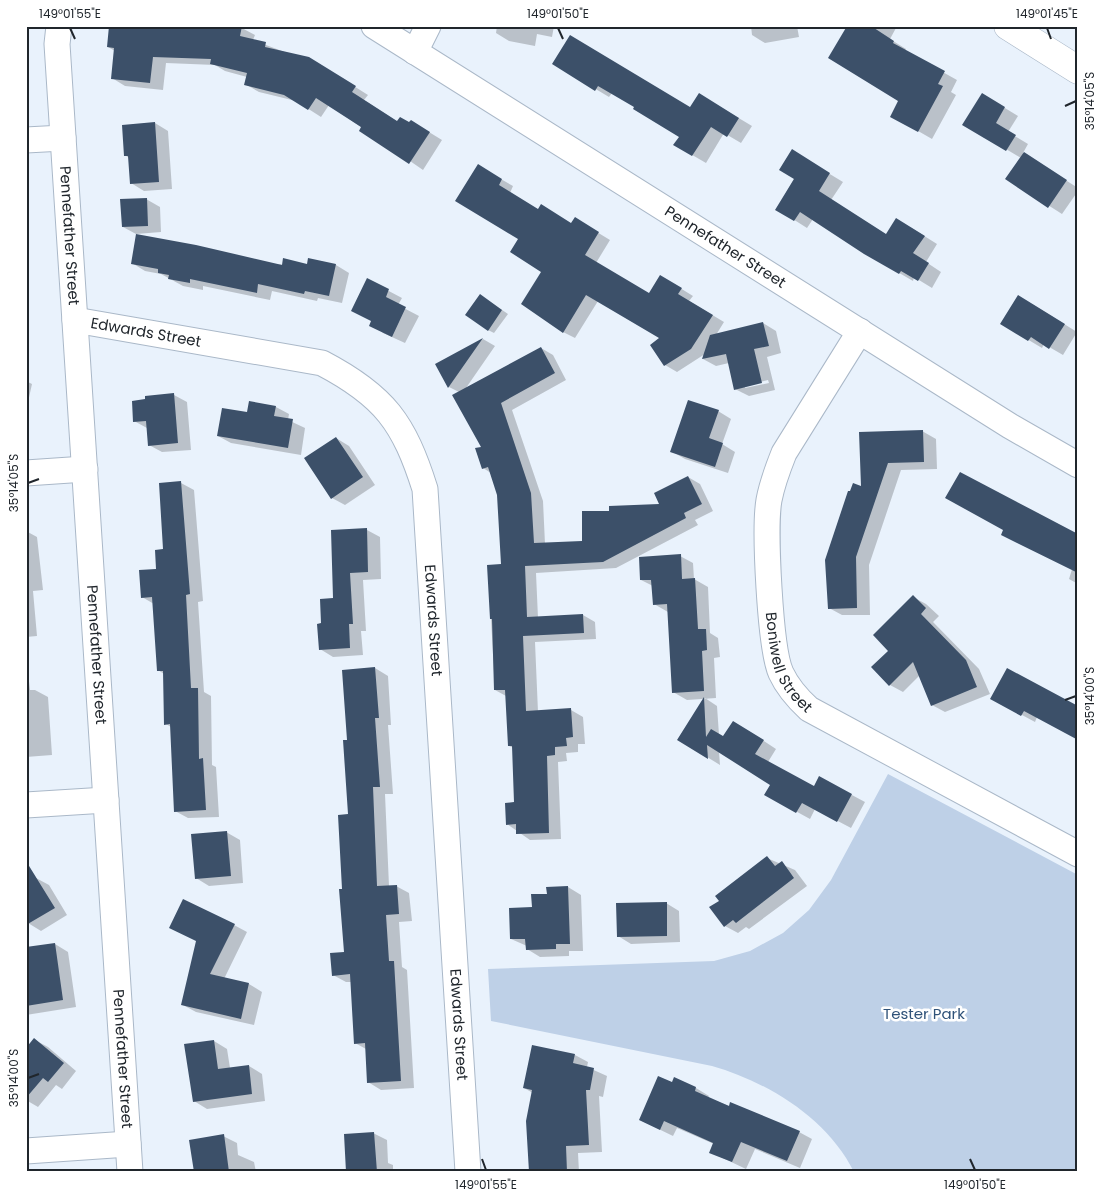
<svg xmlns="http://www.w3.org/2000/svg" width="1104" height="1198" font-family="Poppins,sans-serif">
	<rect width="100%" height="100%" fill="#e9f2fc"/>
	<path fill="#bed0e7" d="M888,774L1078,875V1172H854C827,1118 768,1082 712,1066L491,1021L488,969L714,961L750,951L783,933L809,910L831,880Z"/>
	<path fill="#0003" fill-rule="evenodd" d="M238,26L255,35L253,40L322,66L368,95L364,100L398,122L424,129L442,140L423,170L329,105L321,117L296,101L259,92L245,84L247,77L225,71L215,65L166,63L163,90L125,86L112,78L115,51L108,47Z
		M497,26H554L552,37L537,34L535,46L509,41L496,33Z
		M751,26H797L799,37L765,43L752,35Z
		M848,26H893L896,28L890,39L906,49L905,51L957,80L951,92L956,95L932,139L892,116L900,101Z
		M554,64L691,108L712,102L752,126L741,143L724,133L706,163L675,145L680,136L636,107L612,93L609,97Z
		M982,94L1018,116L1008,132L1028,144L1023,153L1078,188V191L1062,214L1007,179L1021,158L964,124Z
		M155,123L168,131L172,189L144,191L131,183L129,158L125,155Z
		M805,159L843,182L831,200L887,235L910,227L937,244L926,262L941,272L932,288L914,277L913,281L865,253L813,219L807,228L777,209Z
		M478,166L513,186L510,193L538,210L572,225L587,226L610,240L596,263L649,294L672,283L693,296L689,301L724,322L716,335L763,323L776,331L781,353L767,357L775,390L749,396L735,389L729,363L716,366L703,359L705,354L677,372L665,365L662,338L598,301L575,338L563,332L543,271L520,239ZM768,380L769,383L745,388V386Z
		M146,199L160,207L161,232L136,234L123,227Z
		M132,263L336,265L349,273L342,303L318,298L317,301L272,291L270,300L203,286V290L183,286L161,274L145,271Z
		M368,280L402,298L398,305L419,316L405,343L383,333L372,321Z
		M486,299L508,314L494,333L488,330Z
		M1032,304L1077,332L1063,355L1044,344L1042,348L1002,324Z
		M483,339L495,346L466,388L541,348L553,355L566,380L512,410L543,501L545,544L583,542L610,512L661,506L688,477L700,484L713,511L695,520L698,525L616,568L536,573L538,618L583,615L595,622L596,639L535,642L538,712L571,710L583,717L585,744H578V752L566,753L567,761L558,762L561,839L530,840L507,824L515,803L514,748L509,746L506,696L495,690L488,566L503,565L498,494L491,473L483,468L482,447L459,392L449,387L437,364Z
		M26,381L32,384L26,411Z
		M174,395L187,402L191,450L162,452L149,445L147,428L134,421L146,401Z
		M250,402L276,407L289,414L288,420L305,428L301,455L231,443L218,436L248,413Z
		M718,411L731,419L722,444L735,452L728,473L685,459L671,451Z
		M922,431L936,439L937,469L901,470L869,565L870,615H842L829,608L862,488L861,434Z
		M336,438L349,446L375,485L345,505L332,498Z
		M181,483L194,490L203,601L198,602L204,692L211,696L212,765L216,767L219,817L188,818L175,811L171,727L166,724L164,674L158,670L154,604L142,597L157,570Z
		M367,530L380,537L381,579L363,580L366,631H361L363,655L333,657L320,649L323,625Z
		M26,531L37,537L43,590L33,591L37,636L26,637Z
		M1078,550V584L1069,579Z
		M680,556L693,563L694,579L708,587L710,633L718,638L720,657L714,658L716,698L687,700L673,692L668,612L654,604L653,586L641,580Z
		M913,597L926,604L939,616L933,622L979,669L990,694L945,712L932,705L920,675L903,692L890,685V651Z
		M26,655L30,690H35L48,697L52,755L26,757Z
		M375,668L388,676L391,725H388L393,794H385L389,886H396L409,893L412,921L399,922L402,967L407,970L414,1088L381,1090L368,1082L366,1049L355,1043L351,982H346L333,975L345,953L343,890L350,815L348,741Z
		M705,698L717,706L719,735L724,738L747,730L776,749L768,762L814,787L820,778L865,802L851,828L815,809L810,819L779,802L772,784L719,752L720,765L678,739Z
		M1005,706L1078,707L1037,717L1035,722Z
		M226,832L240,840L243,883L209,886L196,878Z
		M767,858L795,870L807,886L749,929L746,927L738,933L725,926Z
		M36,878L49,885L67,915L41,931L28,923Z
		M568,887L581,895L583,951H569V956L540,957L527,949V946L511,939L533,908L548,895Z
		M666,903L679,911L680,942L631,944L618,936Z
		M234,925L247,932L224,979L249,984L262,992L254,1025L196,1012L183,1005Z
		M55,944L68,952L76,1007L26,1015V948Z
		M35,1040L48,1047L76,1071L62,1089L56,1085L38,1107L26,1100V1050Z
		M214,1041L227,1049L230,1068L249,1066L262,1074L265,1101L207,1109L194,1101Z
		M575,1055L588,1062L587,1067L607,1076L603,1097L599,1096L602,1152L578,1153L579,1172H530L533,1093L524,1088Z
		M673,1084L696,1088L709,1096L708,1098L799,1132L812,1139L800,1168L755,1149L746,1169L710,1152L714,1144L677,1128L673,1136L640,1120Z
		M373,1133L387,1140L388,1163L393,1165V1172H348Z
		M223,1136L237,1143L238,1155L254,1162L256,1172H195Z"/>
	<path fill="#3c5069" d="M109,26H242L240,36L266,42L265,47L309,57L356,86L352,92L397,121L400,117L409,122L411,120L430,132L409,164L359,131L361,127L316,98L308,110L284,95L244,85L247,73L210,64L211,59L153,57L150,83L111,79L114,48L107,47Z
		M847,26H871L894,41L893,43L945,71L938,84L943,86L918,132L890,117L898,101L828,58Z
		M570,35L690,107L699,93L739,118L727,137L711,127L692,156L673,145L679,137L633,109L634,107L598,86L595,91L552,64Z
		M982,93L1005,107L996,123L1016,135L1006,151L962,125Z
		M155,122L159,182L130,184L128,156H124L122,125Z
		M792,149L830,173L819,191L886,234L896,218L925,236L913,253L929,263L918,281L901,271L899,274L864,254L800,212L794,221L775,210L794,179L779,170Z
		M1024,152L1067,180L1048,208L1005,179Z
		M478,164L502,179L499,185L538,209L541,204L571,223L575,217L599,232L585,255L649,293L660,275L682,288L678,294L713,315L691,349L664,366L650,345L659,338L586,295L563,333L521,304L541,272L510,252L518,239L455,201Z
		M147,198L148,226L122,227L120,199Z
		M136,234L196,245L282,265L283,258L307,264L308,258L336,264L329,296L305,291L304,294L258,284L257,293L190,279V283L168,279L169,275L158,273V269L131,264Z
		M367,278L389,289L386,297L406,307L392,337L369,326L371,321L351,311Z
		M480,294L502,310L488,331L465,315Z
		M1018,295L1065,324L1049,349L1031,337L1028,341L1000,324Z
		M763,322L769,346L754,349L762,383L734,390L726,354L702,359L710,335Z
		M483,338L448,388L435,364Z
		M541,347L555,373L501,403L531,493L534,543L582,541V511H609V506L659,504L654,493L688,476L702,504L684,513L686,518L603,562L525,566L527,617L583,614L584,633L523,636L526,711L571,708L573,737L566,738L567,746L555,747V755L547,756L549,833L516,834V824L506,825L505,803L514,802L512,746H508L505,690H494L492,619H490L487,565L501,564L497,495L488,467L482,469L475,448L481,447L452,395Z
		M174,393L178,443L148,446L146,421L133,422L132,401L145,399V396Z
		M688,400L719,410L709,438L723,443L715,467L670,452Z
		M249,401L276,406L274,416L293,419L288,448L217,436L222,408L247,412Z
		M923,430L924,462L888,463L856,557L857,608L828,609L825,560L848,491H850L853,483L861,486L859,432Z
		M336,437L363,477L331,499L304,458Z
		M960,472L1078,534V573L1001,535L1003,530L945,498Z
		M181,481L190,594L186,595L191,688H198L199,759L203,758L206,810L174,812L170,724L164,725L163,671H157L152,597L141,598L139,570L156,569L155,550L163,549L159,483Z
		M367,528L368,572L350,573L353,624H349L350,648L319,650L317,624L321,623L320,599L333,598L331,530Z
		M681,554L682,579L695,578L698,629H706L707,650L702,651L704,691L672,693L667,604L653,605L651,580H640L639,557Z
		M913,595L926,608L921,614L966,660L977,687L931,706L913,662L889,686L871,667L888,651L873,635Z
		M375,667L379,718H375L380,787H373L377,886L397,885L399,914L386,915L389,961H394L401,1081L367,1083L365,1043L354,1044L350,974L332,976L330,953L344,952L339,889H342L338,815L348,814L343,740H347L342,670Z
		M1007,668L1078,706V740L1024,711L1021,716L990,699Z
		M704,697L706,737L711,729L723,736L733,721L764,740L755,754L814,786L819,776L852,794L837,822L802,803L796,813L764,795L770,785L707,745L708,759L677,740Z
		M227,831L231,876L195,879L191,834Z
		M767,856L775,866L782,861L794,878L736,923L733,920L724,927L709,907L719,901L715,896Z
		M26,861L55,908L26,925Z
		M568,886L570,944H556V949L526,950L525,939H510L509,908L532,907L531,894H547L546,887Z
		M183,899L235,924L210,974L249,983L241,1019L181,1005L196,941L169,928Z
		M667,902V936L617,937L616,903Z
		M55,943L63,1000L26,1006V947Z
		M34,1038L64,1063L48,1082L43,1078L26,1098V1048Z
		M214,1040L218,1069L249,1065L252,1094L193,1102L184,1044Z
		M532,1045L575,1054L573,1063L594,1068L590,1090H586L589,1145L566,1146L567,1172H529L526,1121L532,1090L523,1088Z
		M658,1076L672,1082L674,1077L696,1087L695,1091L729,1106L730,1102L800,1131L787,1161L741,1142L732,1162L709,1153L713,1143L664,1121L660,1130L639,1120Z
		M374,1132L377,1172H346L344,1134Z
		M224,1134L229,1172H194L189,1140Z"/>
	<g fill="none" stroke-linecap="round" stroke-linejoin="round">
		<g stroke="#aab8c8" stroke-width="27">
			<g id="minor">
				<path id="s1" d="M59,26L57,44L130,1172"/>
				<path id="s2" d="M374,26L1010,426L1078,465"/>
				<path d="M415,52L428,26"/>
				<path d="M26,140L63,138"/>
				<path id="s3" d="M75,320L322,363C385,396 404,423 425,489L468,1172"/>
				<path id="s4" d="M860,331L784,453C778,468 772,484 769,500C764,528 770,649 781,673C788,688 797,698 809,709L1078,854"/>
				<path d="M26,473L85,469"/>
				<path d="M26,805L106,800"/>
				<path d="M26,1151L128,1144"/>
			</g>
		</g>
		<g stroke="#aab8c8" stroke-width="29">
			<path id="tertiary" d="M1008,26L1078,70"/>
		</g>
		<use href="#minor" stroke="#fff" stroke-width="25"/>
		<use href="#tertiary" stroke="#fff" stroke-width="28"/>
	</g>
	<path fill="none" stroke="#20262c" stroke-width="2" d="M70,28L75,39M558,28L563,39M1047,28L1051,39M1065,106L1076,101M28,483L39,479M1065,700L1076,696M28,1078L39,1074M482,1159L486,1170M970,1159L975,1170"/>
	<g text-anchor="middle" stroke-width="5" stroke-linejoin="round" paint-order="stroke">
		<g font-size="15" fill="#20262c" stroke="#fff">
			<text dy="5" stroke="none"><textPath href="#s1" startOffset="210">Pennefather Street</textPath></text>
			<text dy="5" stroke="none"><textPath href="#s2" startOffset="415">Pennefather Street</textPath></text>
			<text dy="5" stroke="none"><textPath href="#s3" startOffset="72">Edwards Street</textPath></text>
			<text dy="5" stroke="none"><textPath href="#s3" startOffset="551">Edwards Street</textPath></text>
			<text dy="5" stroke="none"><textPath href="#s1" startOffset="630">Pennefather Street</textPath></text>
			<text dy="5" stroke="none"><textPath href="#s4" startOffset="360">Boniwell Street</textPath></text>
			<text dy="5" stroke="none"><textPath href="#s3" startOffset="956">Edwards Street</textPath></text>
			<text dy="5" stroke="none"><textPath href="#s1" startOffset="1035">Pennefather Street</textPath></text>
		</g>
		<g font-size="15" fill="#2f5279" stroke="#fff">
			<text x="924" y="1019">Tester Park</text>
		</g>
	</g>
	<rect width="1104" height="1198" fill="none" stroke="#ffffff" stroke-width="55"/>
	<rect x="28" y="28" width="1048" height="1142" fill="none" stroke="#20262c" stroke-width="2"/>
	<g font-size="12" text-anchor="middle" fill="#20262c">
		<text x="70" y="18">149°01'55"E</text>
		<text x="558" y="18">149°01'50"E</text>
		<text x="1047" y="18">149°01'45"E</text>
		<text transform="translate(1090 101) rotate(-90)" y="4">35°14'05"S</text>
		<text transform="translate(14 483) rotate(-90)" y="4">35°14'05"S</text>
		<text transform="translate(1090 696) rotate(-90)" y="4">35°14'00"S</text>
		<text transform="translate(14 1078) rotate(-90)" y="4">35°14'00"S</text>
		<text x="486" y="1189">149°01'55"E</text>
		<text x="975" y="1189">149°01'50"E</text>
	</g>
</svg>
